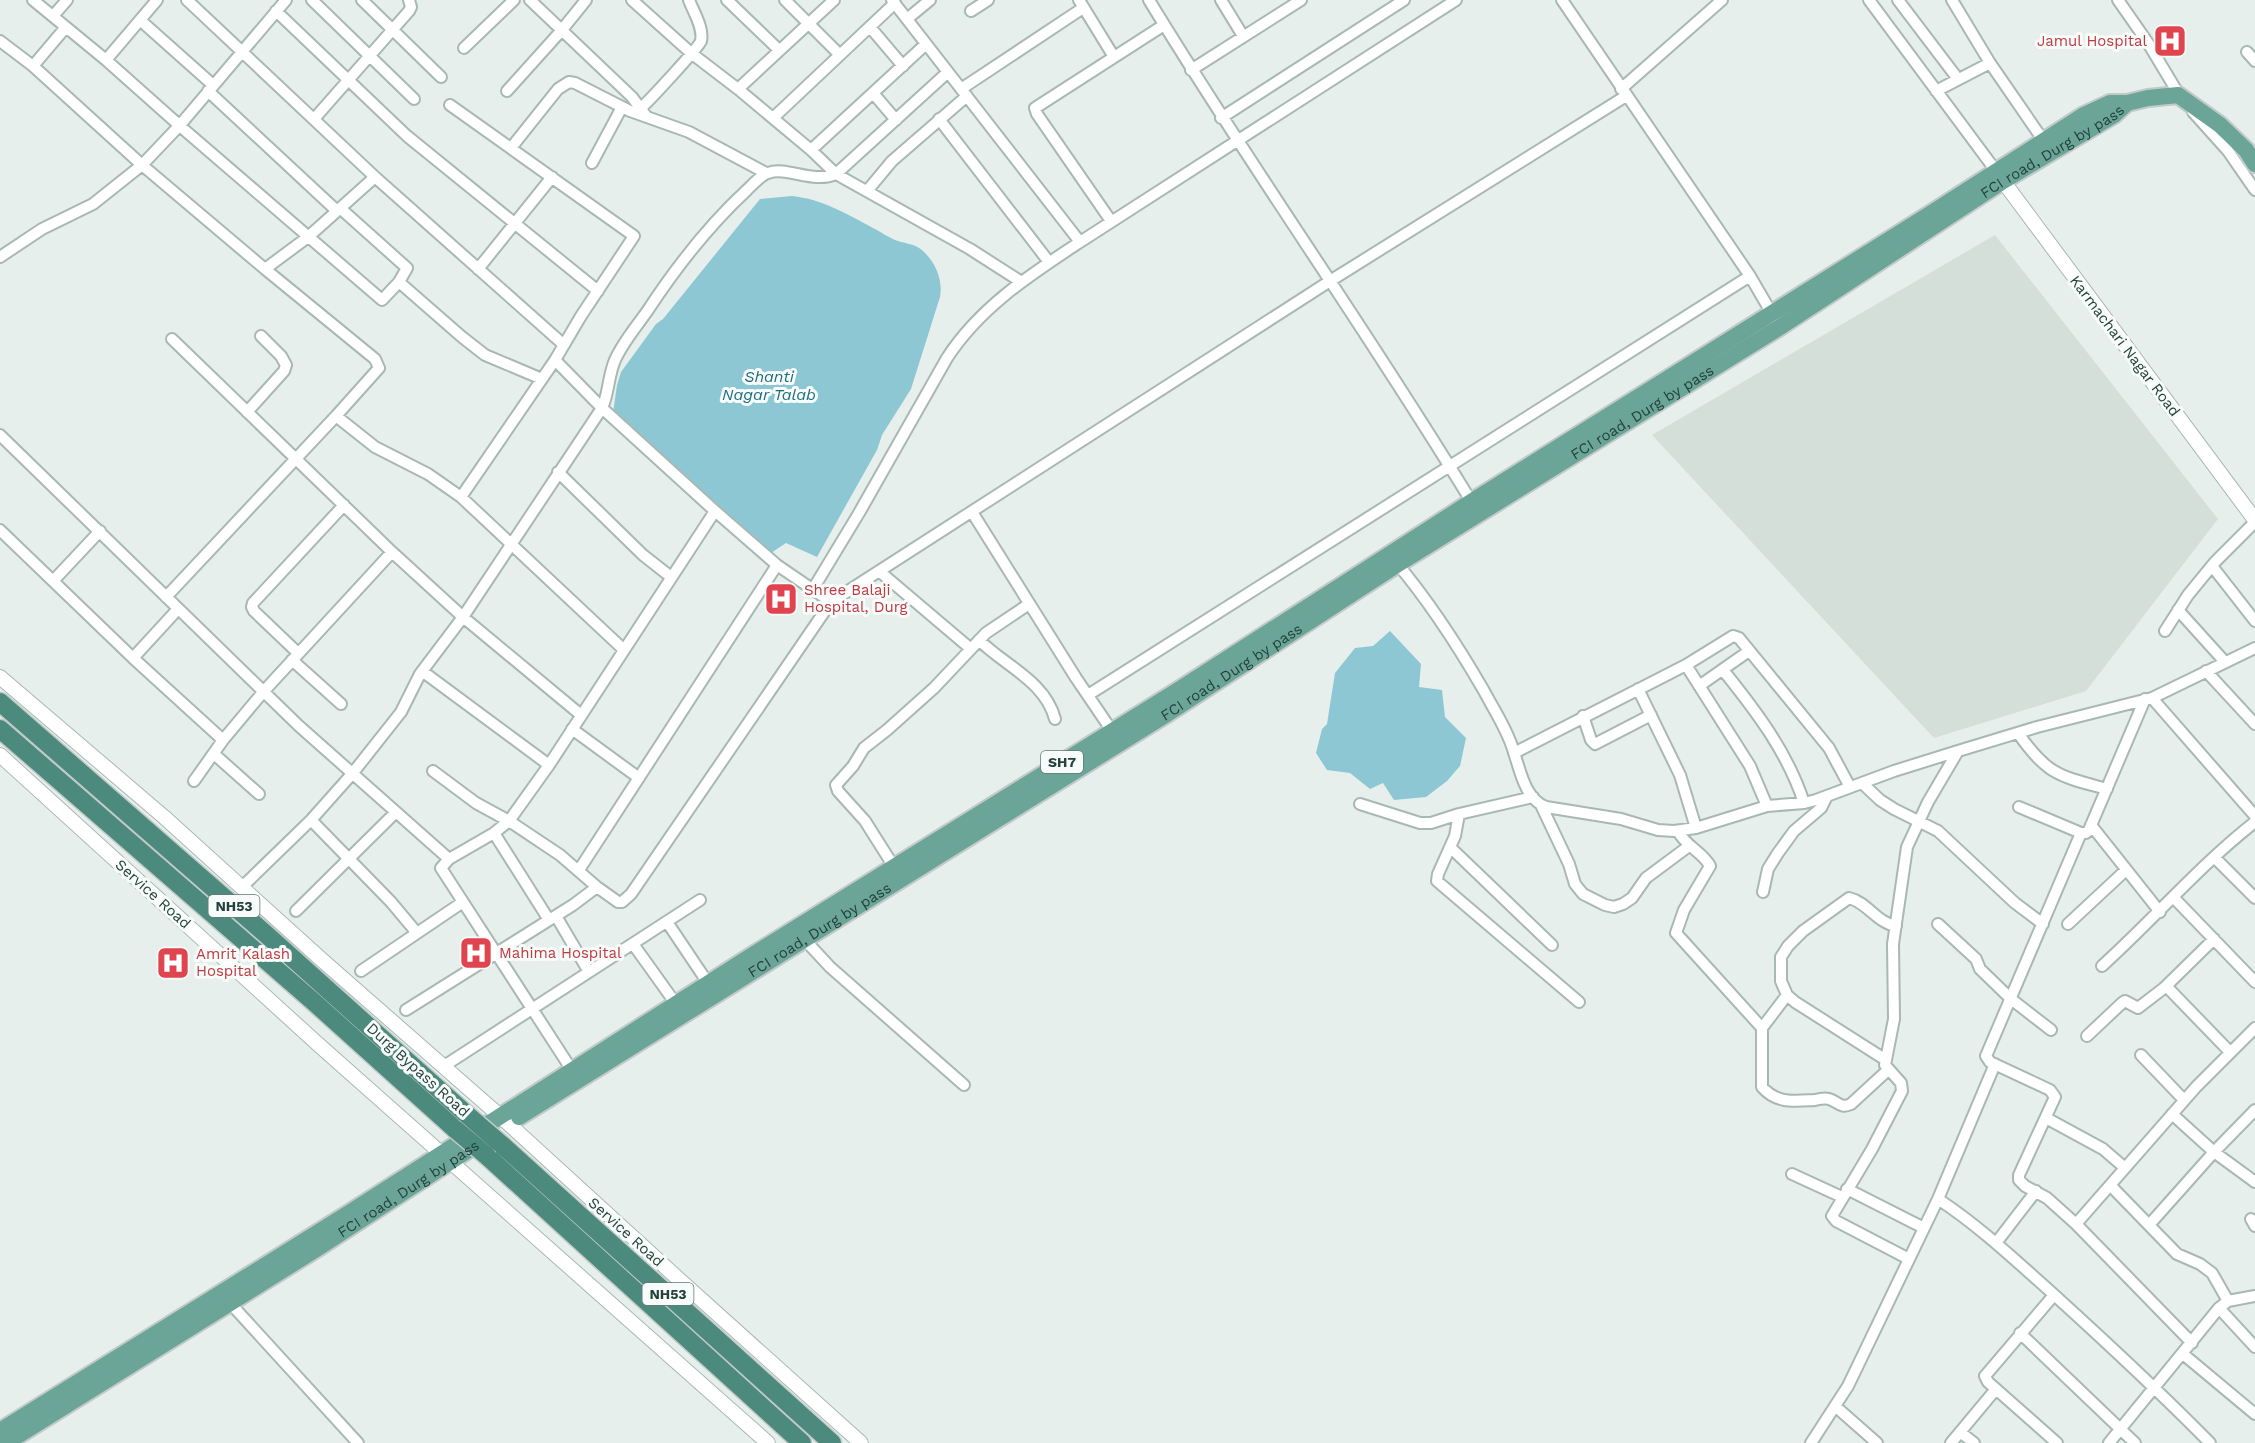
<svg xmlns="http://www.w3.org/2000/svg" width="2255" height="1443" font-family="'Work Sans',sans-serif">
	<rect width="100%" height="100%" fill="#e6efeb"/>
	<path fill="#d4dfda" d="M1995,235L2218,519L2086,691L1934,738L1652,435Z"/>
	<path fill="#8ec7d4" d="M792,196C822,199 847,214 873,228C881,232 889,238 898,241C907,244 916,244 923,251C936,263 943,280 940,297L911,389L882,435L877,450L817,557L786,543L771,553L735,523L613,413L617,385L621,372L656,324L663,319L760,199Z
		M1390,631L1421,664L1419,687L1442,690L1445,717L1466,738L1460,766L1447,781L1426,797L1394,800L1383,783L1370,789L1350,773L1327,770L1316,753L1322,729L1327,724L1335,673L1355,648L1373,646Z"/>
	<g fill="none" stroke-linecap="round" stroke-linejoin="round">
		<g stroke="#a8b8b3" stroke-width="14">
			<path id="minor" d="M33,0L106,60L188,133L382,300L399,282L462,337L485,355L542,379
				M312,0L414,99
				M362,0L441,77
				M530,0L632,97L646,116
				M632,0L691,53L738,89L811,150L836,174L970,249L1020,281
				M727,0L779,50
				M785,0L840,55
				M892,0L1080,242
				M1079,0L1114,57
				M1149,0C1253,171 1370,334 1474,506
				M1221,0L1243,36
				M1562,0L1750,276L1775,319
				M1869,0L1996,171
				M1898,0L1958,79
				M1952,0L1990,63L2043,140
				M2118,0L2148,43L2181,98
				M276,11L407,136L598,291
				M971,11L988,0
				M53,16L67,0
				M907,19L930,0
				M140,20L213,85
				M870,27L903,66
				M0,41L33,66L142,165L265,269
				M464,48L514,0
				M2247,52L2255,61
				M106,60L157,0
				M33,66L66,27
				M1191,70L1301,0
				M738,89L834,0
				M961,89L1083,8
				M1621,89L1722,0
				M208,91L337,211
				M507,91L561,31L586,0
				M1936,91L1990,63
				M873,93L896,120
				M450,105L634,236L581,316L555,360L461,497
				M641,108C649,101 699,47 701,41C704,28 693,11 689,0
				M2193,112L2228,151L2255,190
				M773,118L895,3
				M1221,118L1404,0
				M314,119L409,11L411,7L409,0
				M939,119L1049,262
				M511,148L558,89L569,82L575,83L630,111L689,132L766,173
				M811,150L926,44
				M592,163L622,107
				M375,177L564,345
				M867,191L892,161L967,96
				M340,208L407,268L399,282
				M1111,221L1037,114L1035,108L1164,25
				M0,257L42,229L93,204L142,165L180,125L286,0
				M478,269L552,177
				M172,339L392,552L463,617L581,715
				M555,360L602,408L715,511L777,565L831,602
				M247,412L284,371L286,365L281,356L261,336
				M336,416L375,447L428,474L461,497L623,649
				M0,435L299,726L449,859
				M558,472L643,555L671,577
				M972,512L1076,678L1112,731
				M0,530L133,658L223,740
				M1395,561C1429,601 1458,646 1484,691C1493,708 1503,723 1510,741C1519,762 1522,798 1546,807L1621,819L1658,830L1674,831L1696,828L1767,806L1804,803L1816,800L1894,771L1958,751L2037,727L2152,698L2255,648
				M2212,566L2255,621
				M879,571L971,649
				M53,581L100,531
				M813,589L859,513L947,358C980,307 1030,275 1080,242L1456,0
				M166,597L336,416L379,368L375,359L265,269L308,237L375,177L187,0
				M2178,610L2225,662
				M2165,631L2188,595L2215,562L2255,522
				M979,640C1005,666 1045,681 1055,719
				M298,653L254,611L252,607L253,603L344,505
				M133,658L178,609
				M292,660L341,704
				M1686,665L1750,766L1767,806
				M1723,670C1756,711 1788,753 1804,803
				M422,671L549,765
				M2206,671L2255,724
				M1699,686L1749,651
				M1638,689L1680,775L1696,828
				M1088,695L1750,276
				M2152,698L2255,816
				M1583,716L1591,740L1595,744L1651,715
				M572,729L639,778
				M2018,733C2047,775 2059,776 2107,789
				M1514,753L1686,665L1733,636L1739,638L1829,748L1850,787
				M214,754L259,794
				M433,771L476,803L509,821L560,855L597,887L618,902H622L631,894L831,602L1330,281L1626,96
				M194,781L223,740L264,691L392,552
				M1862,783L1880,800L1894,809L1938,831L2015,903L2043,924
				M1360,804L1420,823H1431L1459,814L1533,797
				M1541,805L1569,864L1575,884L1583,894L1605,905L1614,907L1623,904L1632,898L1646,878L1689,846
				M2019,807L2081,833H2086L2089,830L2145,699
				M1459,814L1455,836L1438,874L1437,881L1579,1002
				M311,820L391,902L417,933
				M2091,825L2160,912
				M1678,831C1685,846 1703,852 1710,866L1684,910L1676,933L1762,1028
				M494,833L549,920
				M2081,833L1986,1056L1990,1062L2050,1090L2055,1097L2019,1175V1180L2025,1186L2047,1198L2076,1224L2192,1343
				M1451,848L1552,945
				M2214,857L2255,898
				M579,870L777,565
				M896,870L865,821L838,791L836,785L853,766L864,748L887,730L934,688L986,633L1029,604
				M242,887L311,820L352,774L401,712L420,674L463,617L602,408C609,393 608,376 615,360C623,342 637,326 648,310C677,266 708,226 747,190C753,184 761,175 768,173C787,166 813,184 836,174L948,72
				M1763,892L1768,869L1778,853L1794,831L1821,808L1827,796
				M2174,898L2255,982
				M296,911L395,813
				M556,916L589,972
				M667,922L708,983
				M1938,924L1976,959L1980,969L2011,999L2051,1030
				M2068,924L2126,870
				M804,939L830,967L964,1085
				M633,944L676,1004
				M2102,966C2154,919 2200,865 2255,822
				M361,971L463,902
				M2164,988L2214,939
				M1787,995L1762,1028V1087C1777,1104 1794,1101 1815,1100C1819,1099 1825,1098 1829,1099C1839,1102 1840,1109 1851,1104L1888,1070
				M406,1010L573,905L597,887
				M2087,1036L2122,1003L2125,1001L2138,1008L2164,988H2168L2230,1052
				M2141,1055L2184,1100
				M1886,1060L1795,1002L1787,995L1781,981V957L1788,946L1803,931L1849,898C1867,902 1877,923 1896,926
				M444,1066L700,900
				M575,1075L441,868L449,859L494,833L509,821L549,765L715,511
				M2172,1114L2214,1152L2255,1182
				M2046,1118L2103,1149L2125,1168
				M1792,1174L1842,1197
				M2110,1185L2177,1254L2200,1264L2212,1273L2228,1301
				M1847,1189L1924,1228
				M1938,1199C1979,1226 2014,1259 2051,1292C2105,1341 2158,1390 2210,1443
				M2251,1219L2255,1226
				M2076,1224L2196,1087L2255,1028
				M2149,1225L2214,1152L2255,1110
				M1996,1243L2036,1191
				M1909,1259L1836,1221L1832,1216L1872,1149L1902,1091L1901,1083L1885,1065L1894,1019L1893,944L1907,847L1928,802L1958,751
				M2054,1295L1985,1376L1988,1382L2057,1443
				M230,1303L358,1443
				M2219,1308L2255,1347
				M2020,1333L2135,1443
				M2183,1354L2255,1414
				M1835,1406L1877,1443
				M1960,1432L1974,1443
				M1811,1443L1848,1386L1938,1199L1995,1064
				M1951,1443L1996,1389
				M2109,1443L2219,1308L2228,1301L2255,1296"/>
		</g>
		<g stroke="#a8b8b3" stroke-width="16">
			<path id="tertiary" d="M1997,173L2255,520
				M0,677L164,817L322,960L500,1116L673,1274L861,1443
				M0,755L320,1046L768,1443"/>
		</g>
		<g stroke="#c2cac8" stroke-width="20">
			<g id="primary">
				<path id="s1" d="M519,1117L1167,714L1398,564L1780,327L2003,181L2114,115L2127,103"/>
				<path d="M0,1431L349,1213L748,958L1180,689L1471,502L1930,214L2084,115L2110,103H2127L2148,98L2178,95L2220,125L2246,150L2255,164"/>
				<path id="s2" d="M6,1443L318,1248L485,1139"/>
			</g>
		</g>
		<g stroke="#c2cac8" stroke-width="21">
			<path id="trunk" d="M0,702L268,936L465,1113
				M0,729L315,1003L455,1129
				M502,1145L832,1443
				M487,1156L802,1443"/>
		</g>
		<use href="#minor" stroke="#fff" stroke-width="10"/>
		<use href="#tertiary" stroke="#fff" stroke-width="14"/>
		<use href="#primary" stroke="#6aa598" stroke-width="16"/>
		<use href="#trunk" stroke="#4c8a7e" stroke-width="18"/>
		<g stroke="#c2cac8" stroke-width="21" stroke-linecap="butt">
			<path id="trunk-bridge" d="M465,1113L502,1145
				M455,1129L487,1156"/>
		</g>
		<use href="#trunk-bridge" stroke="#4c8a7e" stroke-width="18"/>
	</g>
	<defs>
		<g id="hospital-square" transform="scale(1.725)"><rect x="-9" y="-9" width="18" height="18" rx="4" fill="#e0444e" stroke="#f7fbf9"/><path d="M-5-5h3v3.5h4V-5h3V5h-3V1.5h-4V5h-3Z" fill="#fff"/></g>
	</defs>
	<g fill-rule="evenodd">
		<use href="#hospital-square" x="2170" y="41"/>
		<use href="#hospital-square" x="781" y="599"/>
		<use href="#hospital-square" x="476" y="953"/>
		<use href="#hospital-square" x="173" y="963"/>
	</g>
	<g text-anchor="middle" stroke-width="6" stroke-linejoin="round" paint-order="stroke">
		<g fill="#f7fbf9" stroke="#637a74" stroke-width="1.5">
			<rect x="1041" y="751" width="42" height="22" rx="4.5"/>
			<rect x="208.5" y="895" width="51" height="22" rx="4.5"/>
			<rect x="642.5" y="1283" width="51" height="22" rx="4.5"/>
		</g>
		<g font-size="14" font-weight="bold" fill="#24423b">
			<text x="1062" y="767">SH7</text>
			<text x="234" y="911">NH53</text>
			<text x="668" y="1299">NH53</text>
		</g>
		<g font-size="15" fill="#be3a42" stroke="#f7fbf9" text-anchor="start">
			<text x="2147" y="46" text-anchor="end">Jamul Hospital</text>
			<text x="804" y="595">Shree Balaji<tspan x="804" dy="17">Hospital, Durg</tspan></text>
			<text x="499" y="958">Mahima Hospital</text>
			<text x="196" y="959">Amrit Kalash<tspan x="196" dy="17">Hospital</tspan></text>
		</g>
		<g font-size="15" fill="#24423b" stroke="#f7fbf9">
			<text dy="5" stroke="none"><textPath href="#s1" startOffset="1812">FCI road, Durg by pass</textPath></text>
			<text transform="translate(2125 346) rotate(53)" y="5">Karmachari Nagar Road</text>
			<text dy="5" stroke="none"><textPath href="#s1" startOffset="1326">FCI road, Durg by pass</textPath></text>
			<text dy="5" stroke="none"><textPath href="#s1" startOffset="840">FCI road, Durg by pass</textPath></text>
			<text transform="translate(153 894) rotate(42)" y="5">Service Road</text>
			<text dy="5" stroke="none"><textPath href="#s1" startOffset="354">FCI road, Durg by pass</textPath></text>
			<text transform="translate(418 1070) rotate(42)" y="5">Durg Bypass Road</text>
			<text dy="5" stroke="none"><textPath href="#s2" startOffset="476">FCI road, Durg by pass</textPath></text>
			<text transform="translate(626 1232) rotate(42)" y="5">Service Road</text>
		</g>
		<g font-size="16" font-style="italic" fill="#1c6c80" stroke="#f7fbf9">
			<text x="769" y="382">Shanti<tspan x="769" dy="18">Nagar Talab</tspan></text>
		</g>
	</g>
</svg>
